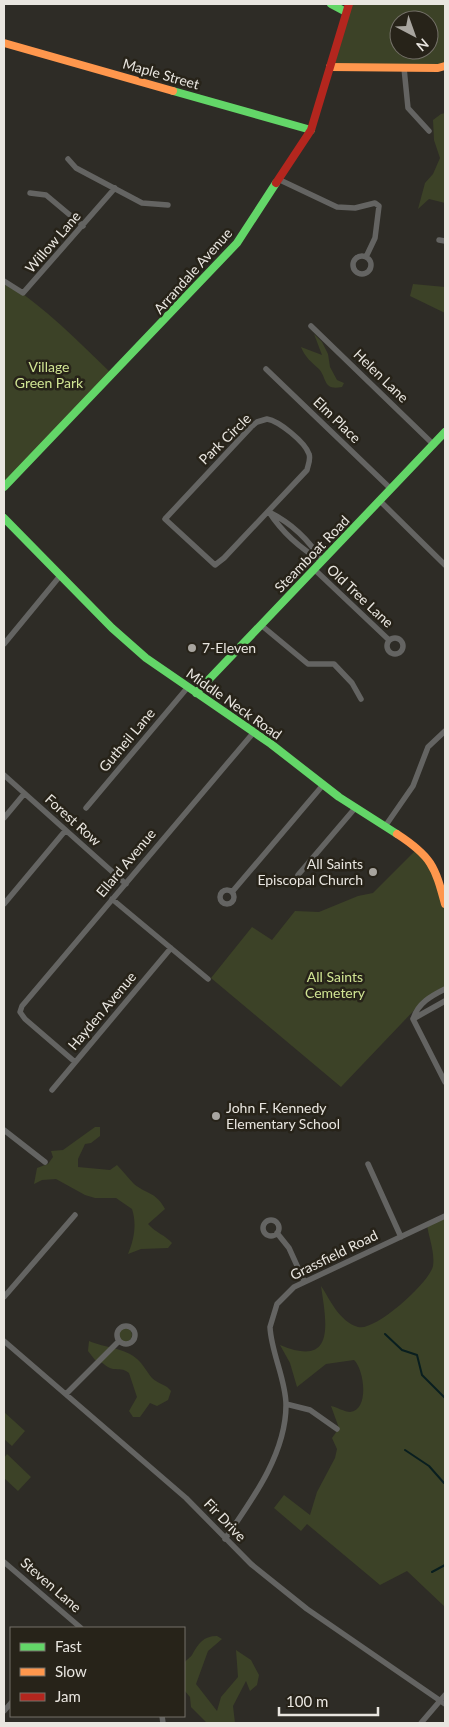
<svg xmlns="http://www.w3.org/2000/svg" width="449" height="1727" font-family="Lato,sans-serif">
	<rect width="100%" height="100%" fill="#2e2c26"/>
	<path fill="#3c4227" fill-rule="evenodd" d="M349,4H445V66L330,67ZM399,20H429V50H399Z
		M445,113V203L429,199L418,209L425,183L433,174L440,158L434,140L433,120L441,114Z
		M4,281C45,307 78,341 113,375L4,487Z
		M413,284L445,287V313L410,296Z
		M314,334L322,342L328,354L330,367L337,380L344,383L342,387C323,391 327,378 319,369C311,362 305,357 301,347L322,355Z
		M418,848L440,885L445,909V988L421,1003L341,1087L211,978L252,927L272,940L295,911L319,912L358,896L373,893Z
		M95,1127H100V1136L91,1143L85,1144L78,1159V1167L110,1170L117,1165C123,1171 128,1178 134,1184C148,1195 156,1192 165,1209L148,1224C156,1233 165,1235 172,1243L168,1248L141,1249L128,1254C134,1240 137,1224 132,1209L116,1198H95L85,1195L56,1179L42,1180L34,1184L37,1168L48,1164L53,1157L51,1151L63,1150Z
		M445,1216V1607L407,1571L380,1585L307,1524L301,1531L274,1508L284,1495L310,1515L317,1492L335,1458L337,1449L332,1438L339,1428L331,1406C336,1407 345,1412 350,1412C370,1410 364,1369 354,1360L326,1364L297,1387L290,1363L280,1345C337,1369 326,1321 321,1286C331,1301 339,1321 358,1327C375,1332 430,1282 433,1266C435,1253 429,1238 427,1225Z
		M118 1335a7 7 0 1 1 14 0a7 7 0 1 1-14 0Z
		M89,1341C105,1348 125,1348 137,1359C143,1364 147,1372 152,1378C158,1384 166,1384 171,1391L168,1400L157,1406L150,1403L140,1417H133L129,1411L137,1397L129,1373C123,1368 120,1370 113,1369C106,1368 103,1361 95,1360L88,1351Z
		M4,1412L25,1431L12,1446L4,1439Z
		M7,1454L31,1477L18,1491L4,1478V1458Z
		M217,1636L222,1639L208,1651L196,1684L217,1711L221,1697L238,1677L236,1650L251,1660L259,1675L257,1685L250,1691L246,1681L233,1706L235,1723H207L191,1707L190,1697L184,1690V1663C186,1660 191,1657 192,1655C198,1644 203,1636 217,1636Z"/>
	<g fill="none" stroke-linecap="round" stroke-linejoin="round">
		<path stroke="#091e1f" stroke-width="2" d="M385,1334L402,1350L417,1355L422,1375L445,1398
			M405,1450L429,1466L444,1483
			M445,1482V1496
			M432,1572L445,1565"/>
		<path stroke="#646462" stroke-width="5.5" d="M404,68L408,108L429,131
			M68,159L76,168L142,203L168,205
			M280,180L337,207L355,208L375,203L379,206L375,238L366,257
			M30,193L46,195L83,226
			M439,240L445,241
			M353 265a9 9 0 1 1 18 0a9 9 0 1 1-18 0Z
			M4,281L23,293L115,188
			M311,326L434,445
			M266,369L391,489
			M267,419C279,421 305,442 309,454C311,459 308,465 307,470L224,558L215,565L165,519L251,427L257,422Z
			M380,501L445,565
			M269,512C291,523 309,540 322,561C301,549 282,532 269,512Z
			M314,569L389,640
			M261,625L308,664H334L352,683L361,699
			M387 646a8 8 0 1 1 16 0a8 8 0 1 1-16 0Z
			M4,644L60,576
			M4,775L126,884
			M86,808L188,687
			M4,818L24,794
			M386,825L413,786L428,747L445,731
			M298,875L356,807
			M220 897a7 7 0 1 1 14 0a7 7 0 1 1-14 0Z
			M232,892L323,785
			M112,899L208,979
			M4,904L65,831
			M445,989C431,996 418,1003 413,1019L445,1082
			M413,1019L445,1001
			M75,1062L25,1019L20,1012L22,1006L254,732
			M52,1090L171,948
			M4,1130L45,1162
			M368,1164L401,1237
			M263 1228a8 8 0 1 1 16 0a8 8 0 1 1-16 0Z
			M277,1233L289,1248L304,1281
			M4,1297L75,1215
			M117 1335a9 9 0 1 1 18 0a9 9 0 1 1-18 0Z
			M4,1341L186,1498L251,1564L307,1609L445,1704
			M66,1394L119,1341
			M286,1404L310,1410L337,1429
			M225,1539C252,1500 286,1454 286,1405C286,1380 271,1352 270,1327L277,1304L294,1287L445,1216
			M4,1562L81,1628
			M4,1711L11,1703
			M162,1716L163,1723
			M421,1723L445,1695"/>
		<path stroke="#63d668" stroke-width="8" d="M331,4L346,12
			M173,91L311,130
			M4,487L237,243L276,183
			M4,518L112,628L146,658L271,744L339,797L397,834
			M196,693L445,432"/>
		<path stroke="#ff974d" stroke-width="8" d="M4,43L173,91
			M330,67L438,68L445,66
			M397,834C431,856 435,866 445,904"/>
		<path stroke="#b3261e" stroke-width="8" d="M276,183L311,130L349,4"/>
	</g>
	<g fill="#a8a59f" stroke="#272319" stroke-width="2">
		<circle cx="192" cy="648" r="5"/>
		<circle cx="373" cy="872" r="5"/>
		<circle cx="216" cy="1116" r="5"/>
	</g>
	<g text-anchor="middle" stroke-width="5" stroke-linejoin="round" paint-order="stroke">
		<g font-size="14" fill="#e9e6e0" stroke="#272319">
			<text transform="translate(161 74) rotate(16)" y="5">Maple Street</text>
			<text transform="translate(53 242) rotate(-49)" y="5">Willow Lane</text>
			<text transform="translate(193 271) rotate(-48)" y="5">Arrandale Avenue</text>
			<text transform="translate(381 376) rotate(44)" y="5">Helen Lane</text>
			<text transform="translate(337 420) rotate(44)" y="5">Elm Place</text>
			<text transform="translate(225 439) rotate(-44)" y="5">Park Circle</text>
			<text transform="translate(312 554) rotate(-46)" y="5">Steamboat Road</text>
			<text transform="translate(360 596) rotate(43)" y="5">Old Tree Lane</text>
			<text transform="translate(234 704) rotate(35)" y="5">Middle Neck Road</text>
			<text transform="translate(127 740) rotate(-50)" y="5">Gutheil Lane</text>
			<text transform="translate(73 820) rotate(42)" y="5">Forest Row</text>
			<text transform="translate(126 863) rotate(-50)" y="5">Ellard Avenue</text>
			<text transform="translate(102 1011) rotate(-50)" y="5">Hayden Avenue</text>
			<text transform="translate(334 1255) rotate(-26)" y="5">Grassfield Road</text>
			<text transform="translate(225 1520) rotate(46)" y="5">Fir Drive</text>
			<text transform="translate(51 1585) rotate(41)" y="5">Steven Lane</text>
		</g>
		<g font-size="14" fill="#d0e493" stroke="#272319">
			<text x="49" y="372">Village<tspan x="49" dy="16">Green Park</tspan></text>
			<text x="335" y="982">All Saints<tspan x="335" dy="16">Cemetery</tspan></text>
		</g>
		<g font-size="14" fill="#e9e6e0" stroke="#272319" text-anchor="start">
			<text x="202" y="653">7-Eleven</text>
			<text x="363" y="869" text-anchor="end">All Saints<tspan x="363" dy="16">Episcopal Church</tspan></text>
			<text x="226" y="1113">John F. Kennedy<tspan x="226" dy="16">Elementary School</tspan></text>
		</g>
	</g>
	<rect width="449" height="1727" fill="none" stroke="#e9e6e0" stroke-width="10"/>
	<rect x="10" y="1627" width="175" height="90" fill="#272319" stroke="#757169"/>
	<rect x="20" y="1643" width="25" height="8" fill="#63d668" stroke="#757169"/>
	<text x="55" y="1652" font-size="15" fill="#e9e6e0">Fast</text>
	<rect x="20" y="1668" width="25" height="8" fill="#ff974d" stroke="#757169"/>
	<text x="55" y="1677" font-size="15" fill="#e9e6e0">Slow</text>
	<rect x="20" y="1693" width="25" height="8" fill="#b3261e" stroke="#757169"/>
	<text x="55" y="1702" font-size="15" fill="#e9e6e0">Jam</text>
	<g transform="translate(414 35) rotate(139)"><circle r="24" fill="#272319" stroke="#757169"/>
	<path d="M0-4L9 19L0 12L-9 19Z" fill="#a8a59f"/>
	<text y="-8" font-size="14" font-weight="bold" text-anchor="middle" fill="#e9e6e0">N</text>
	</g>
	<path d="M279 1707v8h99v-8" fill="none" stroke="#e9e6e0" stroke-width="2.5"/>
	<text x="286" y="1707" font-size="15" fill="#e9e6e0" stroke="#272319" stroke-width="4" paint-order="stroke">100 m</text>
</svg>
